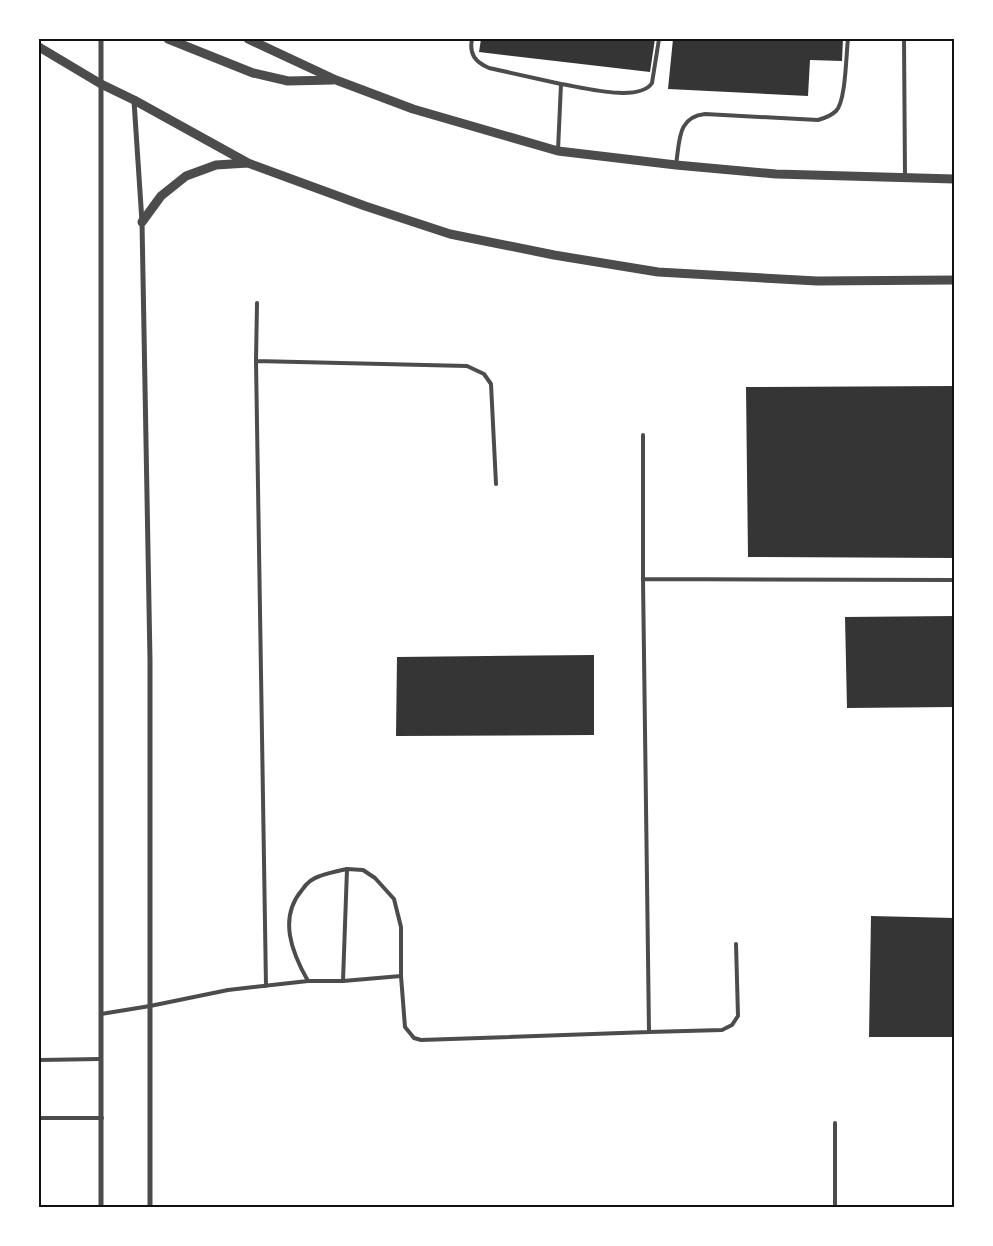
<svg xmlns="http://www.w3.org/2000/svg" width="993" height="1246" font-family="'Public Sans',sans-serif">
	<rect width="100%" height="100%" fill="#fff"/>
	<path fill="#353535" d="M481,39H655L650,72L479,52Z
		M673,39H843L842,61L810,60L808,96L668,89Z
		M954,386V558L748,557L746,387Z
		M954,616V707L847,708L845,617Z
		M594,655V735L396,736L397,657Z
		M871,916L954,918V1037H869Z"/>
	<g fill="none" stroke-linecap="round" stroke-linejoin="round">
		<path stroke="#4c4c4c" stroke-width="4" d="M472,39C469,54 475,62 489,68L561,84L558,150
			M904,39L905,177
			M561,84C581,87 639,103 652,83L659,39
			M676,164C680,141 677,117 705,114L818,120C825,118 831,116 836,111C846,101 846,54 848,39
			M257,303L256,361L266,986
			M256,361L467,366L484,374L491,384L496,484
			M643,579V435
			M347,869L363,870L375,878L394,899L401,927V976L343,981H308C292,953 278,918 302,890C306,884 313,878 320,876C328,873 338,871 347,869Z
			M401,976L405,1027L414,1038L421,1040L649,1032L643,579L954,580
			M343,981L347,869
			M101,1014L150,1006L228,990L308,981
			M649,1032L722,1030L732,1025L738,1016L736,944
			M39,1060L100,1059
			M39,1118H102
			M835,1123V1207"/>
		<path stroke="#4c4c4c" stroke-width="5" d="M134,101L142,222L150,660V1207
			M101,1207V39"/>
		<path stroke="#4c4c4c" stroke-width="9" d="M168,39L253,73L288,81L333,80
			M248,39L336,80L413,109L558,151L676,165L776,174L954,179
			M39,47L101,84L134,100L248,163L365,206L450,234L554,255L658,272L817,281L954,280
			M142,222L161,196L186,176L216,165L248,163"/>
	</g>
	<rect width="993" height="1246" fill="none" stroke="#ffffff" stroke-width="80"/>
	<rect x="40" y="40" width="913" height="1166" fill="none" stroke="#111" stroke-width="2"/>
</svg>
